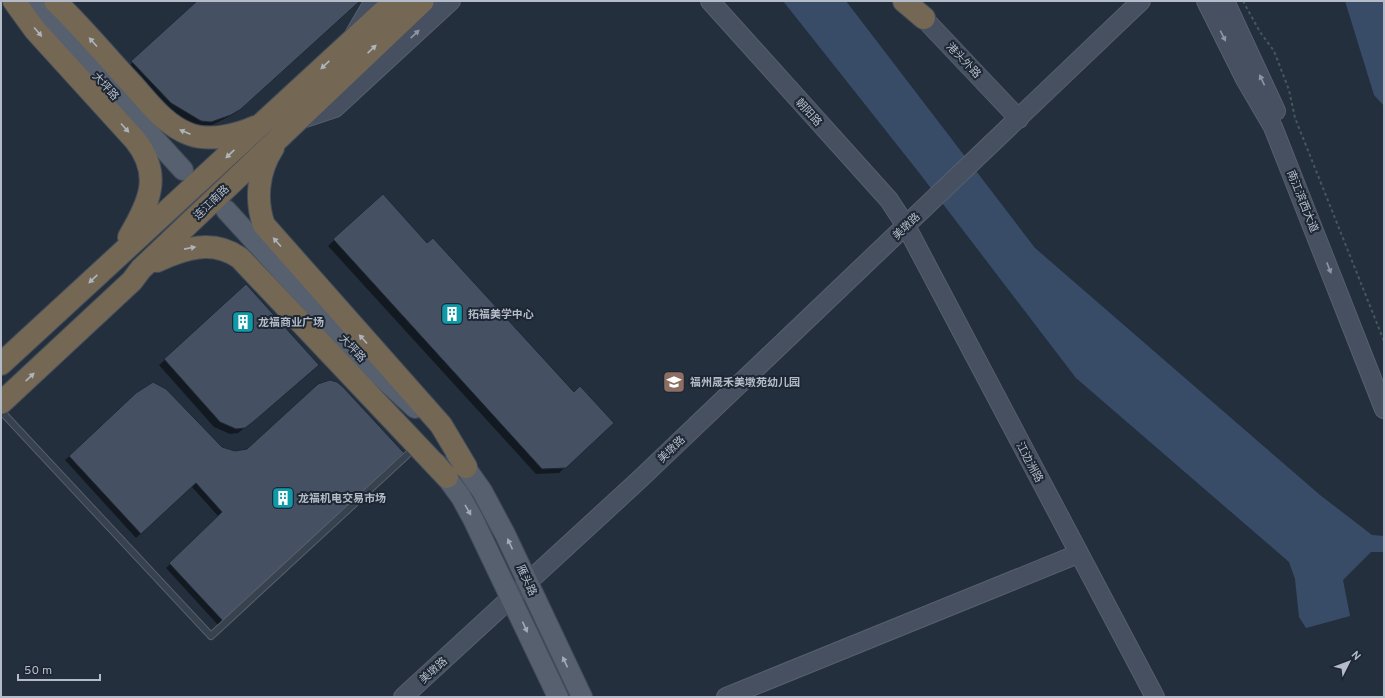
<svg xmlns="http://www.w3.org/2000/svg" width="1385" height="698" font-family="Overpass,'Noto Sans SC',sans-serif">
	<rect width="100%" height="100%" fill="#242f3e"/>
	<path fill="#394c67" d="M783,1H846L1035,248L1320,495L1372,535L1384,536V552H1371L1343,580L1350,616L1306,628L1299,617L1295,579L1289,562L1076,378L917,170Z
		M1345,1H1384V106L1374,95Z"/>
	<path fill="#0007" d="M198,1H360L234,114L212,125L195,126L165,108L127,68Z
		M382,195L427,244L607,429L559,473L536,474L328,246Z
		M165,360L312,370L246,427L238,433L230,434L214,427L159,365Z
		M221,448L235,452L399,457L218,625L166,568L219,517L191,486L136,538L65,460L70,456Z"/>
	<path fill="#455162" stroke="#1f2835" d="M197,1H360L241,109L231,115L211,122L201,121L171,103L131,61Z
		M383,194L427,243L433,238L574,392L580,386L614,423L566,468L542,469L333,239Z
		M246,284L319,365L253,422L245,428L236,429L220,422L164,359Z
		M330,380L337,382L343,387L404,453L223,621L169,563L222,512L196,483L141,534L69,456L136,393L153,382L166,389L222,447L235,451L247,449L318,384Z"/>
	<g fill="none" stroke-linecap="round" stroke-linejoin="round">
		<g stroke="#565f6c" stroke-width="8">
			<path id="lane" d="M1,411L211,636L407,455"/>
		</g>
		<g stroke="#565f6c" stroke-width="20">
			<path id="secondary" d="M710,1L889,200L906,226L1155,697
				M1206,1L1245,79L1273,127L1384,409
				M1225,1L1276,111
				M914,8L1019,119
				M354,35L374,1
				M299,120L335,108L451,1
				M403,697L640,479L1141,1
				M726,697L1078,554"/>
		</g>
		<g stroke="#414a57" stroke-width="22">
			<path id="primary" d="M29,1L183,170
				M226,210L367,364L415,408
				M456,454L482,491L505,534L582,697
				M436,463L461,497L473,519L558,697"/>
		</g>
		<g stroke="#434c59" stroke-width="24">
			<path id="highway" d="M14,1L35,30L135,140C163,175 149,203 129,237
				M55,1C82,27 107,57 132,84C149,103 165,125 189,134C209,142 237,135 255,127
				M904,1L924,18
				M273,148C258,171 255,200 264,225L441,425L466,467
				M157,261C184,248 213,239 240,258L447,477
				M1,364L395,1
				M1,403L132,281L141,269L423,1"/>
		</g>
		<path stroke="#44595c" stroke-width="2" stroke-dasharray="3 3" stroke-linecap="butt" d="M1243,1L1260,32L1274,51L1289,90L1295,118L1384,341"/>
		<use href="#lane" stroke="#38414e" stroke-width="6"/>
		<use href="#secondary" stroke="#465061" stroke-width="18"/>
		<use href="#primary" stroke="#56606e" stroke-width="20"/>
		<use href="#highway" stroke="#746855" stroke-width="22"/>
	</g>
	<defs><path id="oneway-solid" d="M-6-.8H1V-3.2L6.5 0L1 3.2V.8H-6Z"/></defs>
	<g fill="#aeb4bd">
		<use href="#oneway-solid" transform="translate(38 32) rotate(49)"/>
		<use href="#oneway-solid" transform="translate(93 42) rotate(-132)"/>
		<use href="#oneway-solid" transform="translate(372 49) rotate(-43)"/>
		<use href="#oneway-solid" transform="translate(325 65) rotate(137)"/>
		<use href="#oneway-solid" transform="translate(125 128) rotate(48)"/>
		<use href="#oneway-solid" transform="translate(185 132) rotate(-157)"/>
		<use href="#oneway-solid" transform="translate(230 154) rotate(137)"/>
		<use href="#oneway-solid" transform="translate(277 242) rotate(-132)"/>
		<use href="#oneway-solid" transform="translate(190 248) rotate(-11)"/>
		<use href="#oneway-solid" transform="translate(93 279) rotate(137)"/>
		<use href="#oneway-solid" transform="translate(363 339) rotate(-132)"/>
		<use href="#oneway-solid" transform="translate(30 377) rotate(-43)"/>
	</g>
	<g fill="#8e96a5">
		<use href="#oneway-solid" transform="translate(415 34) rotate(-43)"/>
		<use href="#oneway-solid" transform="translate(1223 36) rotate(63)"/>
		<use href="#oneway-solid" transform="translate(1262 80) rotate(-115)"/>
		<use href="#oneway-solid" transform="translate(1329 268) rotate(69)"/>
	</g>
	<g fill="#a1aab7">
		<use href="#oneway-solid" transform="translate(468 510) rotate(60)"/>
		<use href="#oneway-solid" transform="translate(510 544) rotate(-115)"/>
		<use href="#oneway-solid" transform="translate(525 627) rotate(65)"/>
		<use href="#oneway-solid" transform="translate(565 662) rotate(-115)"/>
	</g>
	<defs>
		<g id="building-square" transform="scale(1.15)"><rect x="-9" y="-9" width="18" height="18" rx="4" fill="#0f9aa8" stroke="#1d2633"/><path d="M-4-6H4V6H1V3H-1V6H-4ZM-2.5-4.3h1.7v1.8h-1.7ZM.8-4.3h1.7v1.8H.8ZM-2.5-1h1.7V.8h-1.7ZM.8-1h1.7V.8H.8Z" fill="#fff"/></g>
		<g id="school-square" transform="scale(1.15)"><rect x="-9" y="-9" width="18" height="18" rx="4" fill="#8d6e63" stroke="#1d2633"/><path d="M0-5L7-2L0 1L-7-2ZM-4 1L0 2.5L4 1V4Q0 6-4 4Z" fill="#fff"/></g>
	</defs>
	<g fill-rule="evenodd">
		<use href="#building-square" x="452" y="314"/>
		<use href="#building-square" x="243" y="322"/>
		<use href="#school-square" x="674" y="382"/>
		<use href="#building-square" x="283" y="498"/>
	</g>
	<g text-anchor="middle" stroke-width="4" stroke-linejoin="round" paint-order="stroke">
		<g font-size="11" fill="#b4bcc9" stroke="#1d2633">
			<text transform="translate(964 60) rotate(46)" y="4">港头外路</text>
			<text transform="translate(106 86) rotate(48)" y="4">大坪路</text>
			<text transform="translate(809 112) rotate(48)" y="4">朝阳路</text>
			<text transform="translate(1303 201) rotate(68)" y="4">南江滨西大道</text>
			<text transform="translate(211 202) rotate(-44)" y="4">连江南路</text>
			<text transform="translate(906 226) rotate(-44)" y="4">美墩路</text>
			<text transform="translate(353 348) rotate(47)" y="4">大坪路</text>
			<text transform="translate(671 449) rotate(-44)" y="4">美墩路</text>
			<text transform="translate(1030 462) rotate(62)" y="4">江边洲路</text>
			<text transform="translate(527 580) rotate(65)" y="4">雁头路</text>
			<text transform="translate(433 670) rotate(-42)" y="4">美墩路</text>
		</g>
		<g font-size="11" font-weight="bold" fill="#b4bcc9" stroke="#1d2633" text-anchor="start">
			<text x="468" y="318">拓福美学中心</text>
			<text x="258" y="326">龙福商业广场</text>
			<text x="690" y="386">福州晟禾美墩苑幼儿园</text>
			<text x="298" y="502">龙福机电交易市场</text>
		</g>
	</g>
	<rect width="1385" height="698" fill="none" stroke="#b4bcc9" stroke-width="4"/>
	<g transform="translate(1349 662) rotate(48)" stroke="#1d2633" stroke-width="3" paint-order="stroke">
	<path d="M0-3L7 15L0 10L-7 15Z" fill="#b4bcc9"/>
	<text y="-6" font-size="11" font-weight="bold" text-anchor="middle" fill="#b4bcc9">N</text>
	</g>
	<path d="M18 674v6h82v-6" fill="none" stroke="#b4bcc9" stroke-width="2"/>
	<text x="24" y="674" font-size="12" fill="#b4bcc9" stroke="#1d2633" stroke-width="3" paint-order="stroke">50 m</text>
</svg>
